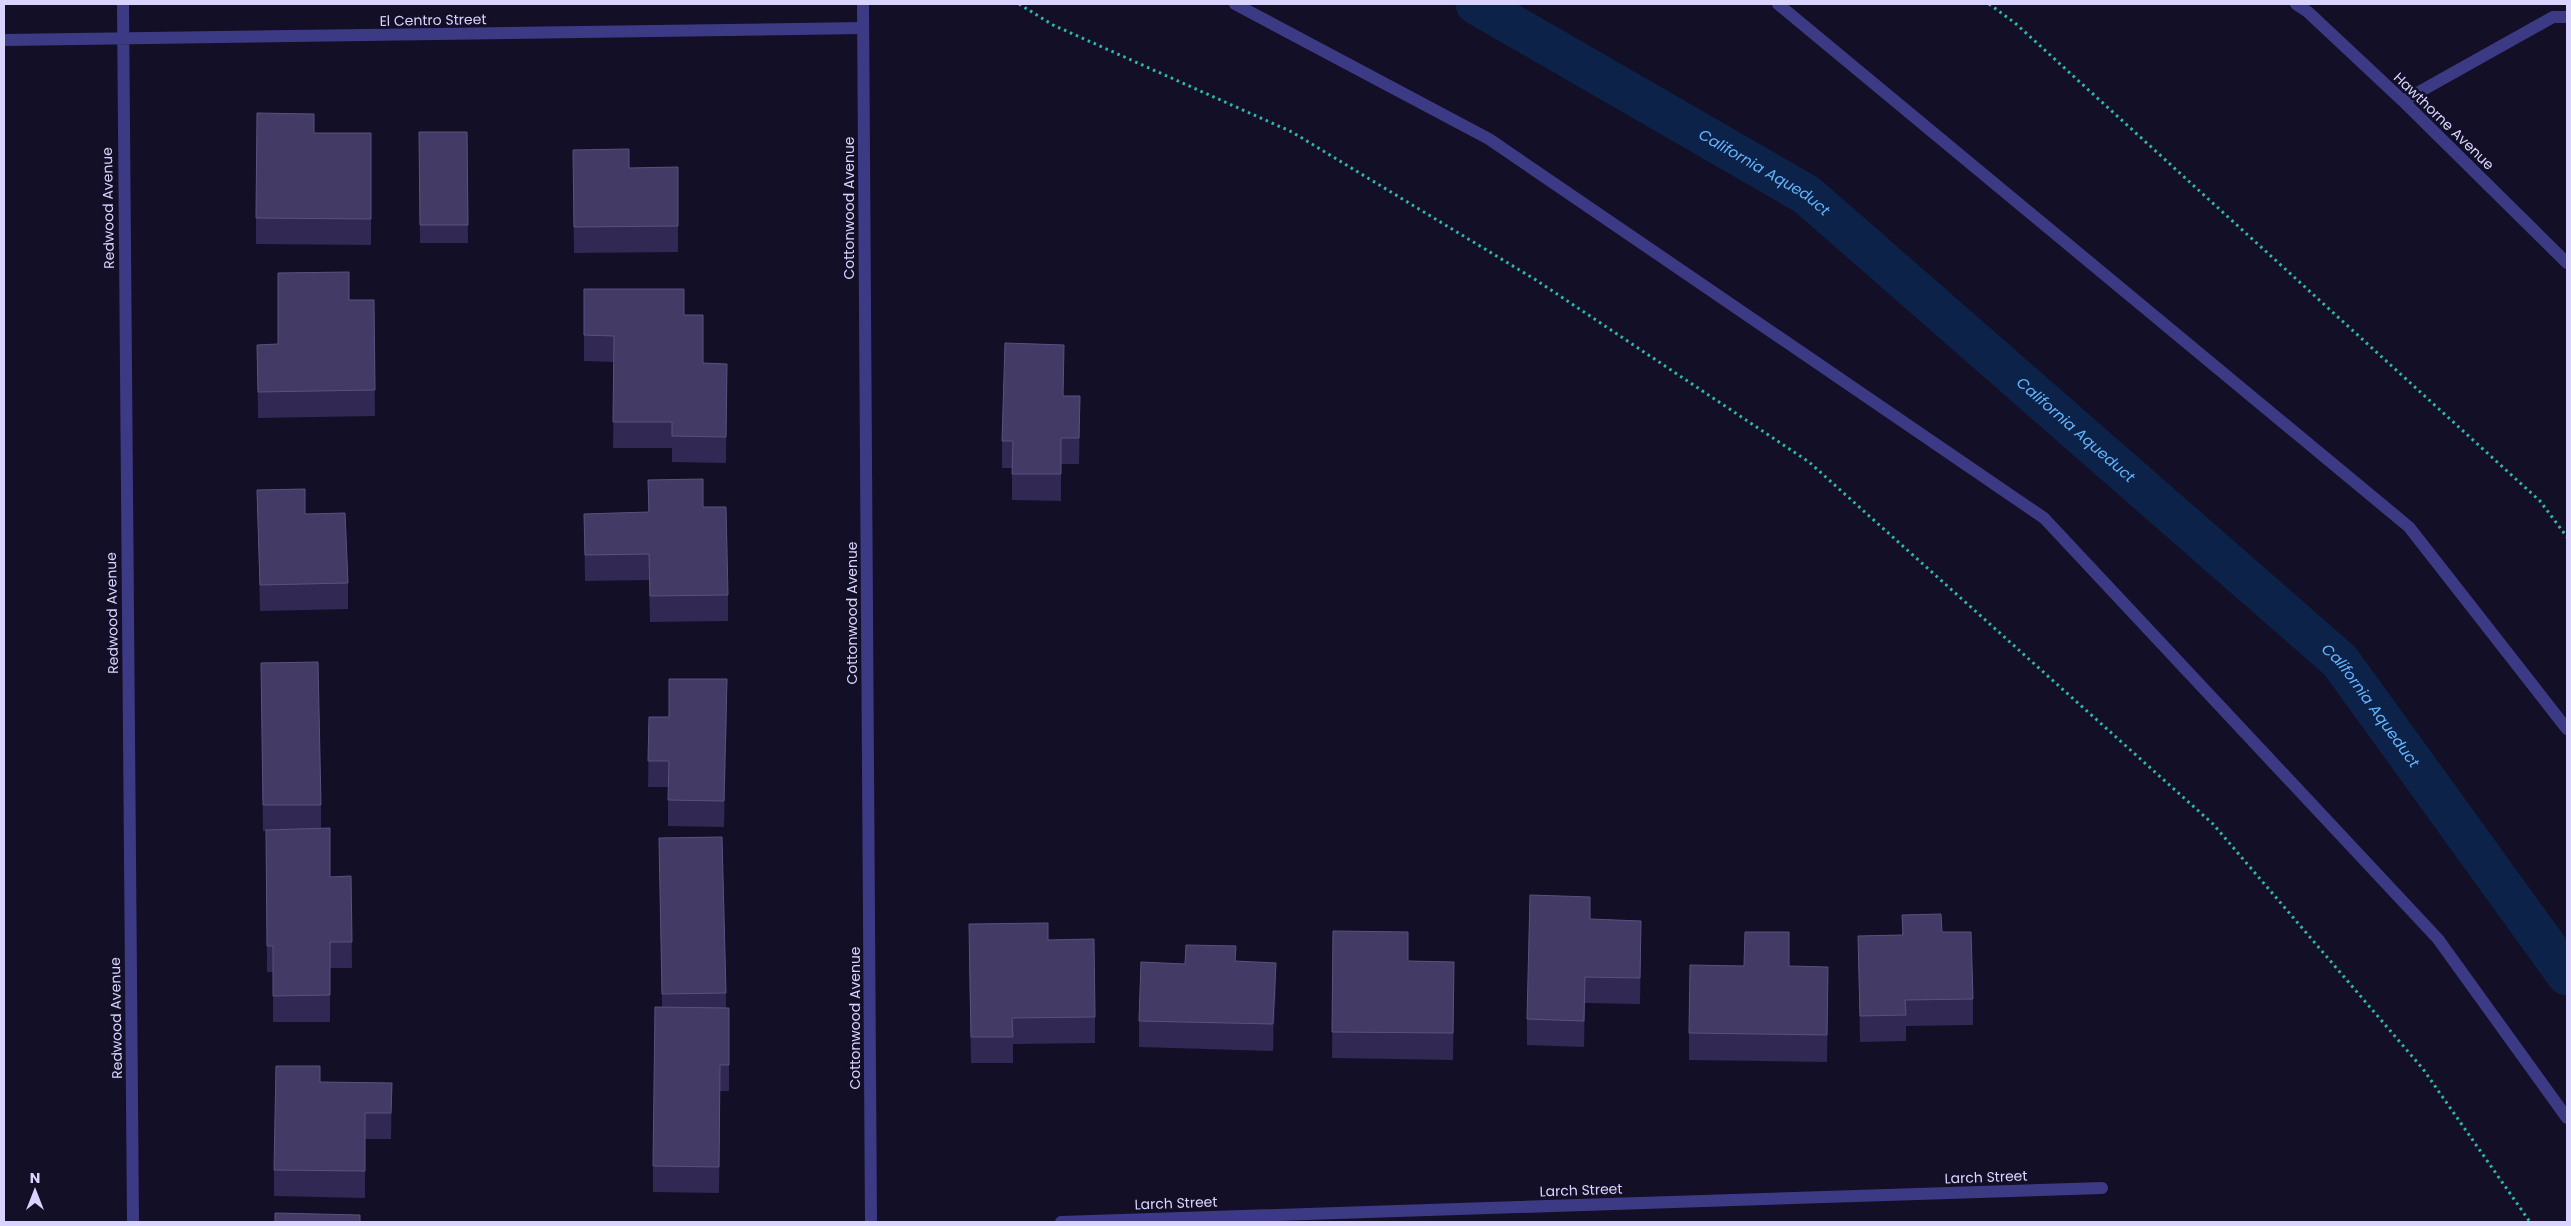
<svg xmlns="http://www.w3.org/2000/svg" width="2571" height="1226" font-family="Poppins,sans-serif">
	<rect width="100%" height="100%" fill="#130f26"/>
	<g fill="none" stroke-linecap="round" stroke-linejoin="round">
		<path stroke="#0c2248" stroke-width="41" id="s1" d="M1476,4L1807,195L2340,661L2567,975"/>
		<path stroke="#2fb8b0" stroke-width="3" stroke-dasharray="2.5 4" stroke-linecap="butt" d="M1019,4L1053,25L1292,132L1536,280L1809,462L2213,824L2423,1069L2530,1222
			M1989,4L2015,23L2540,501L2567,537"/>
		<path stroke="#3d3a85" stroke-width="12" d="M1235,4L1489,139L2044,518L2438,939L2567,1118
			M1778,4L2409,527L2567,729"/>
		<path stroke="#3d3a85" stroke-width="12" d="M123,4L133,1222
			M2296,4L2308,12L2403,101L2567,263
			M4,40L863,28
			M2403,101L2553,17H2567
			M1061,1222L2102,1188"/>
		<path stroke="#3d3a85" stroke-width="12" d="M863,4L871,1222"/>
	</g>
	<path fill="#312854" d="M419,132H467L468,243H420Z
		M314,133H371V245L256,244V218Z
		M678,167V252L574,253L573,176L629,168Z
		M584,289L684,315L703,363L727,364L726,463L672,462V448H613L614,362L584,361Z
		M349,300H374L375,416L258,418L257,345L278,344Z
		M1064,396L1080,422L1079,464H1061V501L1012,500V468H1002V441Z
		M648,480L703,507L728,595V621L650,622L649,580L585,581L584,514L648,512Z
		M257,490L305,514L348,583V609L260,611Z
		M261,663L321,805V829L330,877L351,876L352,968H330V1022H273V972H267L266,831H263Z
		M727,706L724,827L668,826V787H648L649,717H669Z
		M659,838L726,993V1008H729V1091H720L719,1193L653,1192V1166L662,1007Z
		M1902,915L1942,932L1973,999V1025L1906,1026V1041L1860,1042L1858,936L1902,935Z
		M1590,919L1641,947L1640,1004L1585,1003L1584,1047L1527,1045V1019Z
		M1333,931L1408,961L1454,988L1453,1060L1332,1058Z
		M1048,940L1095,1017V1043L1013,1044V1063H971L969,951Z
		M1236,961L1276,989L1273,1051L1139,1047V1021L1185,964Z
		M1744,966H1789L1828,993L1827,1062L1689,1060V1033Z
		M320,1082L392,1083L391,1139H365V1198L274,1196V1170Z"/>
	<path fill="#1d163a" d="M1080,396V422L1079,464V438Z
		M727,679V706L724,827V801Z
		M1641,921V947L1640,1004V978Z
		M1276,963V989L1273,1051V1024Z
		M1585,977V1003L1584,1047V1021Z"/>
	<path fill="#433a66" stroke="#5a527e" d="M257,113L314,114V133H371V219L256,218Z
		M419,132H467L468,225H420Z
		M629,149V168L678,167V226L574,227L573,150Z
		M349,272V300H374L375,390L258,392L257,345L278,344V273Z
		M584,289H684V315H703V363L727,364L726,437L672,436V422H613L614,336L584,335Z
		M1005,343L1064,345L1063,396H1080L1079,438H1061V474H1012L1013,441H1002Z
		M703,479V507H726L728,595L650,596L649,554L585,555L584,514L649,512L648,480Z
		M305,489V514L345,513L348,583L260,585L257,490Z
		M318,662L321,805H263L261,663Z
		M669,679H727L724,801L668,800L669,761H648L649,717H669Z
		M330,828V877L351,876L352,942H330V995L273,996V946H267L266,830Z
		M722,837L726,993L662,994L659,838Z
		M1530,895L1590,897V919L1641,921L1640,978L1585,977L1584,1021L1527,1019Z
		M1941,914L1942,932H1971L1973,999L1905,1000L1906,1015L1860,1016L1858,936L1903,935L1902,915Z
		M1048,923V940L1094,939L1095,1017L1012,1018L1013,1037H971L969,924Z
		M1333,931L1408,932V961L1454,962L1453,1033L1332,1032Z
		M1745,932H1789V966L1828,967L1827,1035L1689,1033L1690,965L1744,966Z
		M1186,945L1236,946L1235,961L1276,963L1273,1024L1139,1021L1141,962L1185,964Z
		M655,1007L729,1008V1065H720L719,1167L653,1166Z
		M276,1066H320V1082L392,1083L391,1113H365V1171L274,1170Z
		M275,1213L360,1215V1222H275Z"/>
	<g text-anchor="middle" stroke-width="5" stroke-linejoin="round" paint-order="stroke">
		<g font-size="14" fill="#d9d4ff" stroke="#130f26">
			<text transform="translate(433 20) rotate(-1)" y="5">El Centro Street</text>
			<text transform="translate(2444 121) rotate(44)" y="5">Hawthorne Avenue</text>
			<text transform="translate(108 208) rotate(-91)" y="5">Redwood Avenue</text>
			<text transform="translate(849 208) rotate(-90)" y="5">Cottonwood Avenue</text>
			<text transform="translate(112 613) rotate(-91)" y="5">Redwood Avenue</text>
			<text transform="translate(852 613) rotate(-90)" y="5">Cottonwood Avenue</text>
			<text transform="translate(116 1018) rotate(-91)" y="5">Redwood Avenue</text>
			<text transform="translate(855 1018) rotate(-90)" y="5">Cottonwood Avenue</text>
			<text transform="translate(1986 1177) rotate(-2)" y="5">Larch Street</text>
			<text transform="translate(1581 1190) rotate(-2)" y="5">Larch Street</text>
			<text transform="translate(1176 1203) rotate(-2)" y="5">Larch Street</text>
		</g>
		<g font-size="15" font-style="italic" fill="#62b6ff" stroke="#130f26">
			<text dy="5" stroke="none"><textPath href="#s1" startOffset="334">California Aqueduct</textPath></text>
			<text dy="5" stroke="none"><textPath href="#s1" startOffset="739">California Aqueduct</textPath></text>
			<text dy="5" stroke="none"><textPath href="#s1" startOffset="1144">California Aqueduct</textPath></text>
		</g>
	</g>
	<rect width="2571" height="1226" fill="none" stroke="#d9d4ff" stroke-width="10"/>
	<g transform="translate(35 1191)" stroke="#130f26" stroke-width="4" paint-order="stroke">
	<path d="M0-4L9 19L0 12L-9 19Z" fill="#d9d4ff"/>
	<text y="-8" font-size="14" font-weight="bold" text-anchor="middle" fill="#d9d4ff">N</text>
	</g>
</svg>
